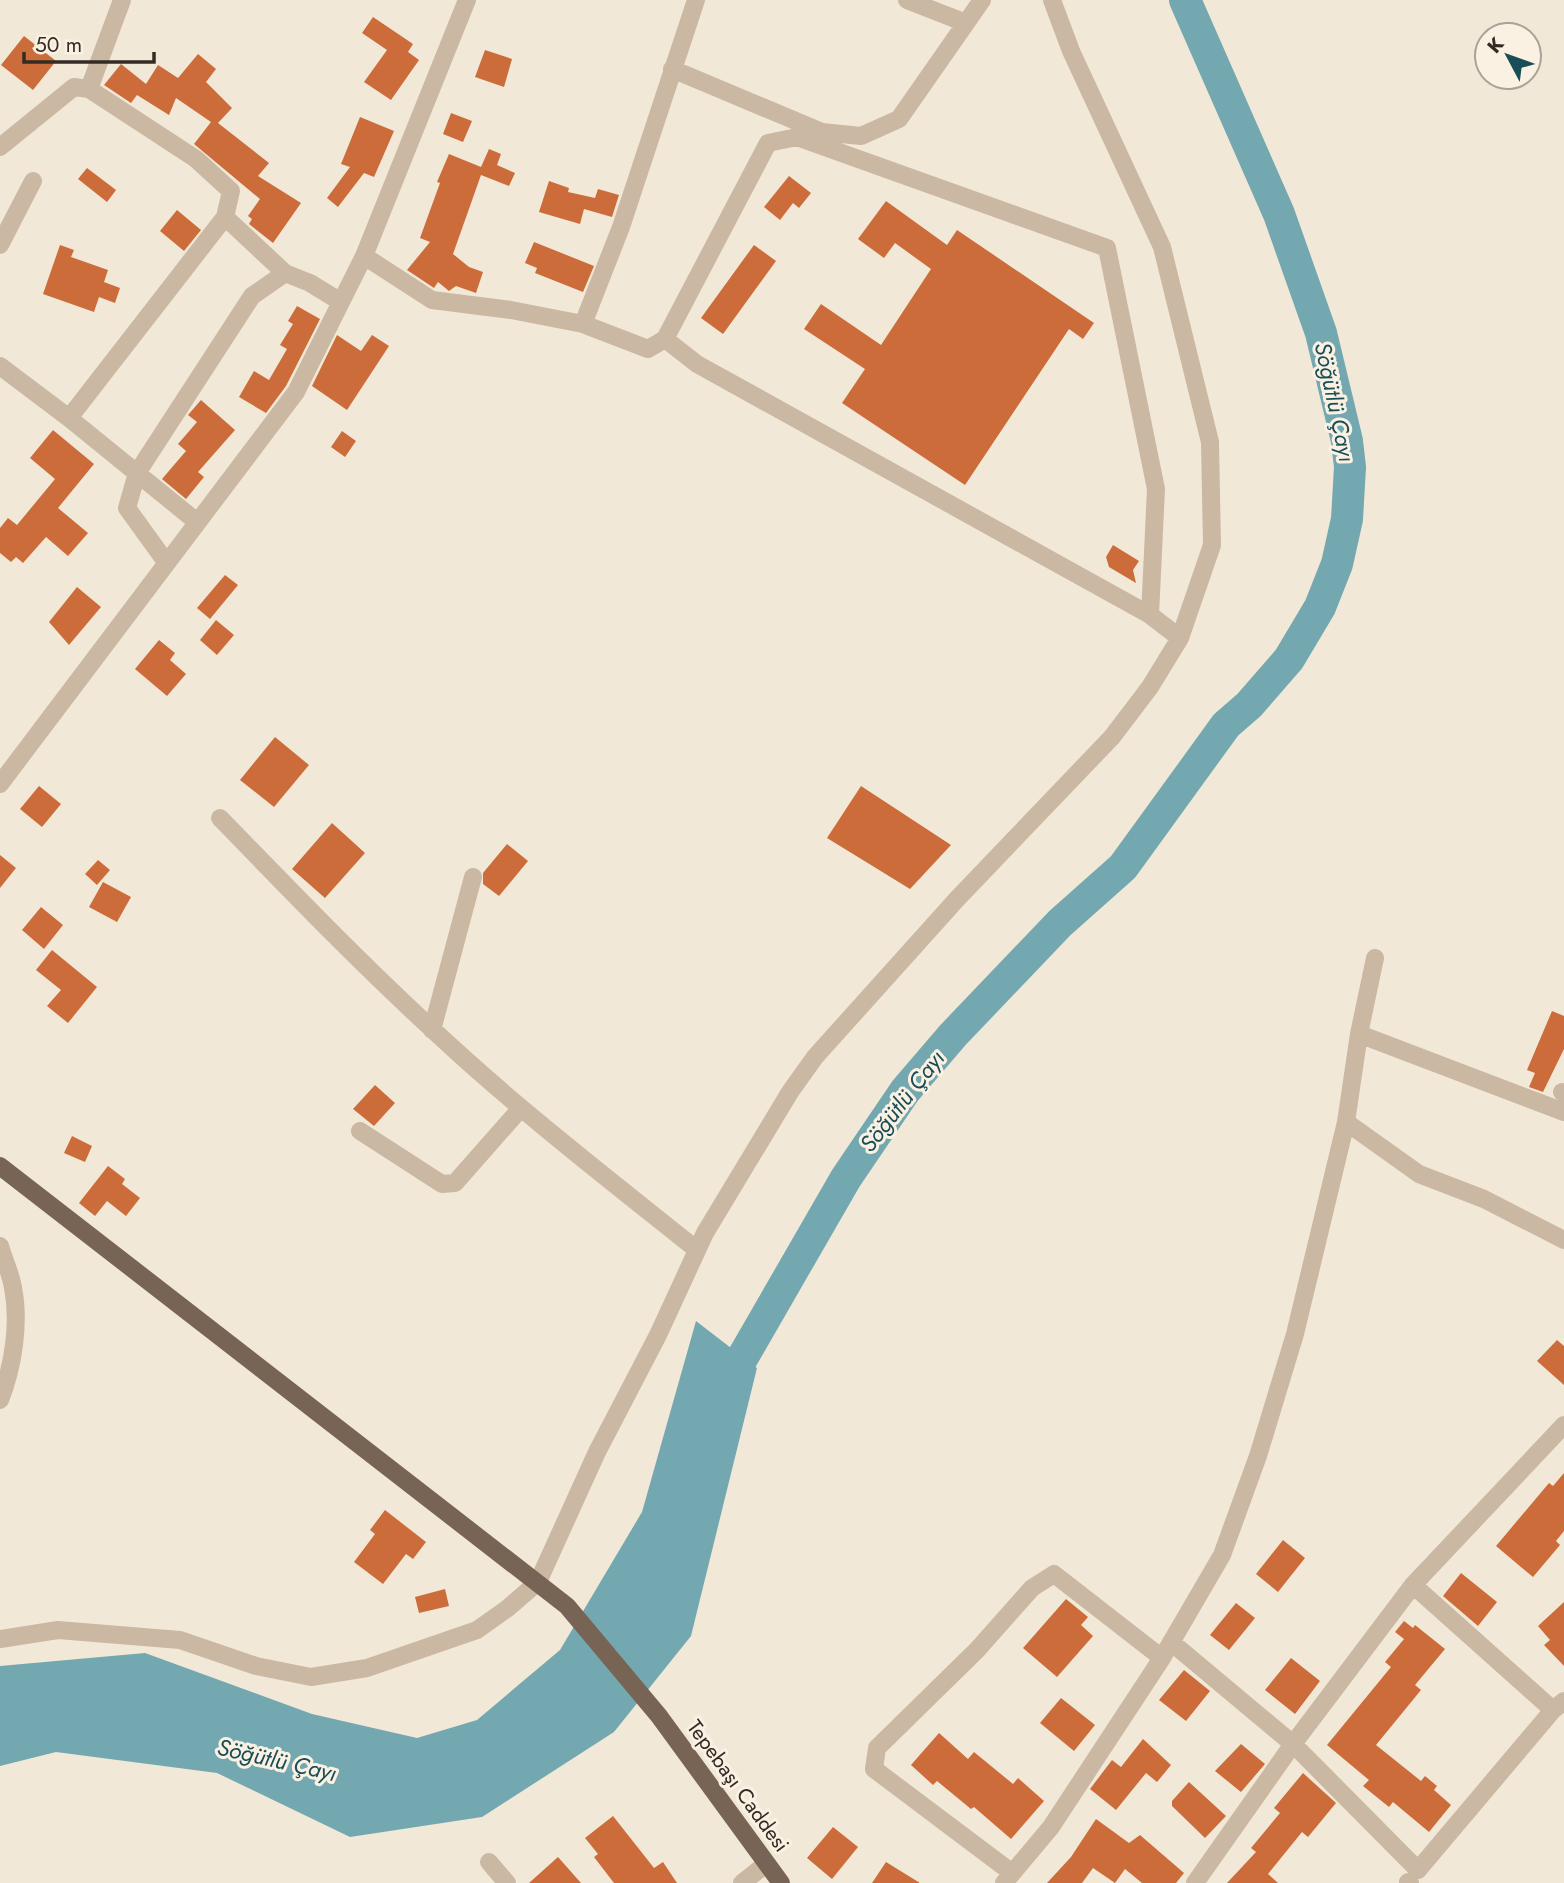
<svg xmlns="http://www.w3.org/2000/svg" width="1564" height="1883" font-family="Jost,sans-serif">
	<rect width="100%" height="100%" fill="#f2e8d7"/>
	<path fill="#74a8b0" d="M696,1321L757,1368L691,1636L614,1732L482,1817L350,1837L217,1773L56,1752L0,1766V1666L145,1653L312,1714L417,1738L477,1720L560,1650L642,1512Z"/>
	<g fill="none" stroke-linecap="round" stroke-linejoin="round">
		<path stroke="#74a8b0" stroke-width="32" d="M722,1393L846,1178L905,1091L953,1035L1060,923L1123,867L1226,725L1249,705L1289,659L1320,607L1337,564L1347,519L1350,467L1347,441L1321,333L1279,214L1185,0"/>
	</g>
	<path fill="#cc6c3a" d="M373,17L413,44L408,52L419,60L391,100L364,82L387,50L362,33Z
		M24,36L56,61L33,90L1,65Z
		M485,50L512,59L504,87L475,77Z
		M198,54L216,69L206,82L232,108L218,123L269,163L258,176L301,203L273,243L249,224L252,219L248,216L260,199L194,144L211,122L176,98L169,115L137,95L131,103L104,85L121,64L146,84L158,65L178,78Z
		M451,113L472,121L463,142L443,134Z
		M360,117L394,131L374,177L364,173L338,207L327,198L350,167L341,164Z
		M489,149L501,154L497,165L515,173L509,186L481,175L453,254L469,267L483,272L476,293L456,286L449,291L438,282L434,288L407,270L430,242L420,238L440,183L437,182L449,154L481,167Z
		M87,168L116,190L107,202L78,179Z
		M789,176L811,193L799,208L793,203L780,220L764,207Z
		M549,181L569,188L568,192L595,198L598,189L619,195L612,217L584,209L580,224L539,212Z
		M886,201L947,245L957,230L1094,323L1083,339L1069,329L965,485L842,403L865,369L804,329L821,304L881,345L931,269L895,243L884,258L858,239Z
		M177,210L201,230L184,251L160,231Z
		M534,242L594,266L583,292L535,273L537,268L525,263Z
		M60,245L74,250L71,257L108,270L104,282L120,288L115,303L99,297L94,312L43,294Z
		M754,245L776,261L723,334L701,318Z
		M297,306L320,319L286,386L266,413L239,397L254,371L269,380L287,349L280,345L293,324L288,321Z
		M337,335L361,351L372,335L389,346L347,410L312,386Z
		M201,400L235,430L198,472L204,477L186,499L162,479L186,451L178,444L197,422L188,415Z
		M53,430L94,464L58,508L88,533L68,556L46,537L23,563L16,557L11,562L0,553V528L8,518L17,525L55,479L30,458Z
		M342,431L356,441L345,457L331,447Z
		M1113,545L1139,561L1133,570L1136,583L1109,567L1106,557Z
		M225,575L238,585L210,619L197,608Z
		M77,587L101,607L69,645L49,622Z
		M216,620L234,635L217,655L200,640Z
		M159,640L175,653L170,660L186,674L167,696L135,669Z
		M275,737L309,765L274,807L240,780Z
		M39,786L61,804L42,827L20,809Z
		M861,786L951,845L910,889L827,838Z
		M332,823L365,853L325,898L292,869Z
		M507,844L528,861L499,896L483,884V873Z
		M0,855L16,868L0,888Z
		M98,860L110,870L97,885L85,874Z
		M103,882L131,897L117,922L89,907Z
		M41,907L63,925L44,949L22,930Z
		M52,950L97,987L68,1023L47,1006L61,990L36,970Z
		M1552,1011L1564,1016V1049L1543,1092L1529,1087L1535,1073L1527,1070Z
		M375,1085L395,1103L374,1126L353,1109Z
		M72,1136L92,1146L85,1162L64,1153Z
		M108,1166L125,1179L122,1184L140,1198L126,1216L107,1201L95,1216L79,1203Z
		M1557,1340L1564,1346V1385L1537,1361Z
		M1564,1473V1531L1556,1541L1560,1545L1533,1577L1496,1546L1549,1483L1553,1486Z
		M385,1510L426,1542L413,1559L406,1554L383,1584L354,1562L375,1534L370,1530Z
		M1283,1540L1305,1558L1278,1592L1256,1574Z
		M1461,1573L1497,1602L1478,1626L1443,1596Z
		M445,1589L449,1606L419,1613L415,1597Z
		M1066,1599L1088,1617L1081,1625L1093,1636L1057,1677L1023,1648Z
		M1564,1602V1666L1544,1645L1550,1640L1538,1626Z
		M1236,1603L1255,1618L1229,1650L1210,1635Z
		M1404,1621L1413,1628L1415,1625L1445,1649L1415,1685L1421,1690L1376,1745L1421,1781L1425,1776L1437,1786L1434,1790L1451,1805L1429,1832L1393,1802L1389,1807L1363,1786L1369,1780L1327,1745L1391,1667L1385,1662L1404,1639L1395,1632Z
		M1291,1658L1320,1681L1295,1714L1265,1690Z
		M1184,1670L1210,1691L1186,1721L1159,1700Z
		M1061,1698L1095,1725L1074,1751L1040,1723Z
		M939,1733L968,1759L974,1752L1013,1784L1018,1778L1044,1801L1011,1839L974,1807L971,1809L937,1781L933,1785L911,1765Z
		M1143,1739L1171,1765L1157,1782L1146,1773L1116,1810L1090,1789L1112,1760L1121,1767Z
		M1241,1744L1265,1764L1241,1792L1215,1771Z
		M1303,1773L1336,1803L1308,1837L1302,1832L1268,1874L1278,1883H1227L1256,1852L1251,1848L1280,1813L1274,1808Z
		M1189,1782L1226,1816L1205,1838L1172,1806V1801Z
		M613,1816L654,1868L663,1862L677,1883H614L594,1857L598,1854L585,1838Z
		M1096,1819L1129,1843L1140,1835L1184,1873L1176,1883H1142L1125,1869L1115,1883L1093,1868L1082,1883H1047L1071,1857Z
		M833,1827L858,1847L832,1879L807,1858Z
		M558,1857L581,1883H529Z
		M886,1862L920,1883H872Z"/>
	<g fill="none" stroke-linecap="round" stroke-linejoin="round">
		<path stroke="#cab8a2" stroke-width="18" d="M907,0L966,23
			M1052,0L1071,51L1162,247L1210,442L1212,545L1180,638
			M672,69L822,132L861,136L899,119L982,0
			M89,89L122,0
			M0,147L74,87L89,89L196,159L231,191L225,217L69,418
			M225,217L285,273
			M0,245L33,181
			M583,324L621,227L696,0
			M665,339L768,143L797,137L1107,248L1156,489L1150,615
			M0,366L69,418L197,522
			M166,562L127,508L137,473L252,296L285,273L310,283L341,302
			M0,784L296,392L364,256L467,0
			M220,818C289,889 358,961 431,1028C515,1107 607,1178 697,1250
			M1375,958L1359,1034L1564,1112
			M432,1030L473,877
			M1359,1034L1346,1122L1419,1174L1484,1199L1564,1240
			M1562,1092L1564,1093
			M360,1131L442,1184L455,1183L521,1108
			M0,1246C4,1260 11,1274 13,1288C20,1323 13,1367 0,1400
			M1413,1585L1553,1710L1564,1701
			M0,1639L58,1630L180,1640L256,1666L311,1677L367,1668L477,1630L508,1608L538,1582L597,1452L658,1335L705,1233L790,1092L815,1057L957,899L1112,737L1150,687L1180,638L1150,615L697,364L665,339L648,349L583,324L511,310L432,300L364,256
			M1171,1642L1293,1744L1418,1870L1553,1710
			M489,1862L507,1883
			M1011,1872L874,1769L877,1748L977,1650L1032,1588L1054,1574L1162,1658L1222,1555L1258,1456L1295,1334L1346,1122
			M1408,1882L1410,1883
			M742,1883L766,1864
			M1004,1883L1051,1827L1162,1658
			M1195,1883L1293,1744L1413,1585L1564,1425"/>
		<path stroke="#786455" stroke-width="18" d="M0,1166L567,1606L659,1716L781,1883"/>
	</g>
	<g text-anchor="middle" stroke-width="6" stroke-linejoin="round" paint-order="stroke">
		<g font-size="21" fill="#352b25" stroke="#faf1e3">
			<text transform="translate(738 1786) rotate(54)" y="7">Tepebaşı Caddesi</text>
		</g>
		<g font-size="23" font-style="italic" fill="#194e58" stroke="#faf1e3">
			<text transform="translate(1335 402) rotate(78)" y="8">Söğütlü Çayı</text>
			<text transform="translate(902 1101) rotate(-52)" y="8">Söğütlü Çayı</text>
			<text transform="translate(277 1760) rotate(13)" y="8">Söğütlü Çayı</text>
		</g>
	</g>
	<g transform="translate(1508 56) rotate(311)"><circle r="33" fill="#faf1e3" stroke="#aba297" stroke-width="2"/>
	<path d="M0-5L12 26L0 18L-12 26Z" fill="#194e58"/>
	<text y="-10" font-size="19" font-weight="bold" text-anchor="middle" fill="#352b25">K</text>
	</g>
	<path d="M24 52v10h130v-10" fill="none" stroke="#352b25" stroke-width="3.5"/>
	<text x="35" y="52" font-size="21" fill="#352b25" stroke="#faf1e3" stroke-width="5" paint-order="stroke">50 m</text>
</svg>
